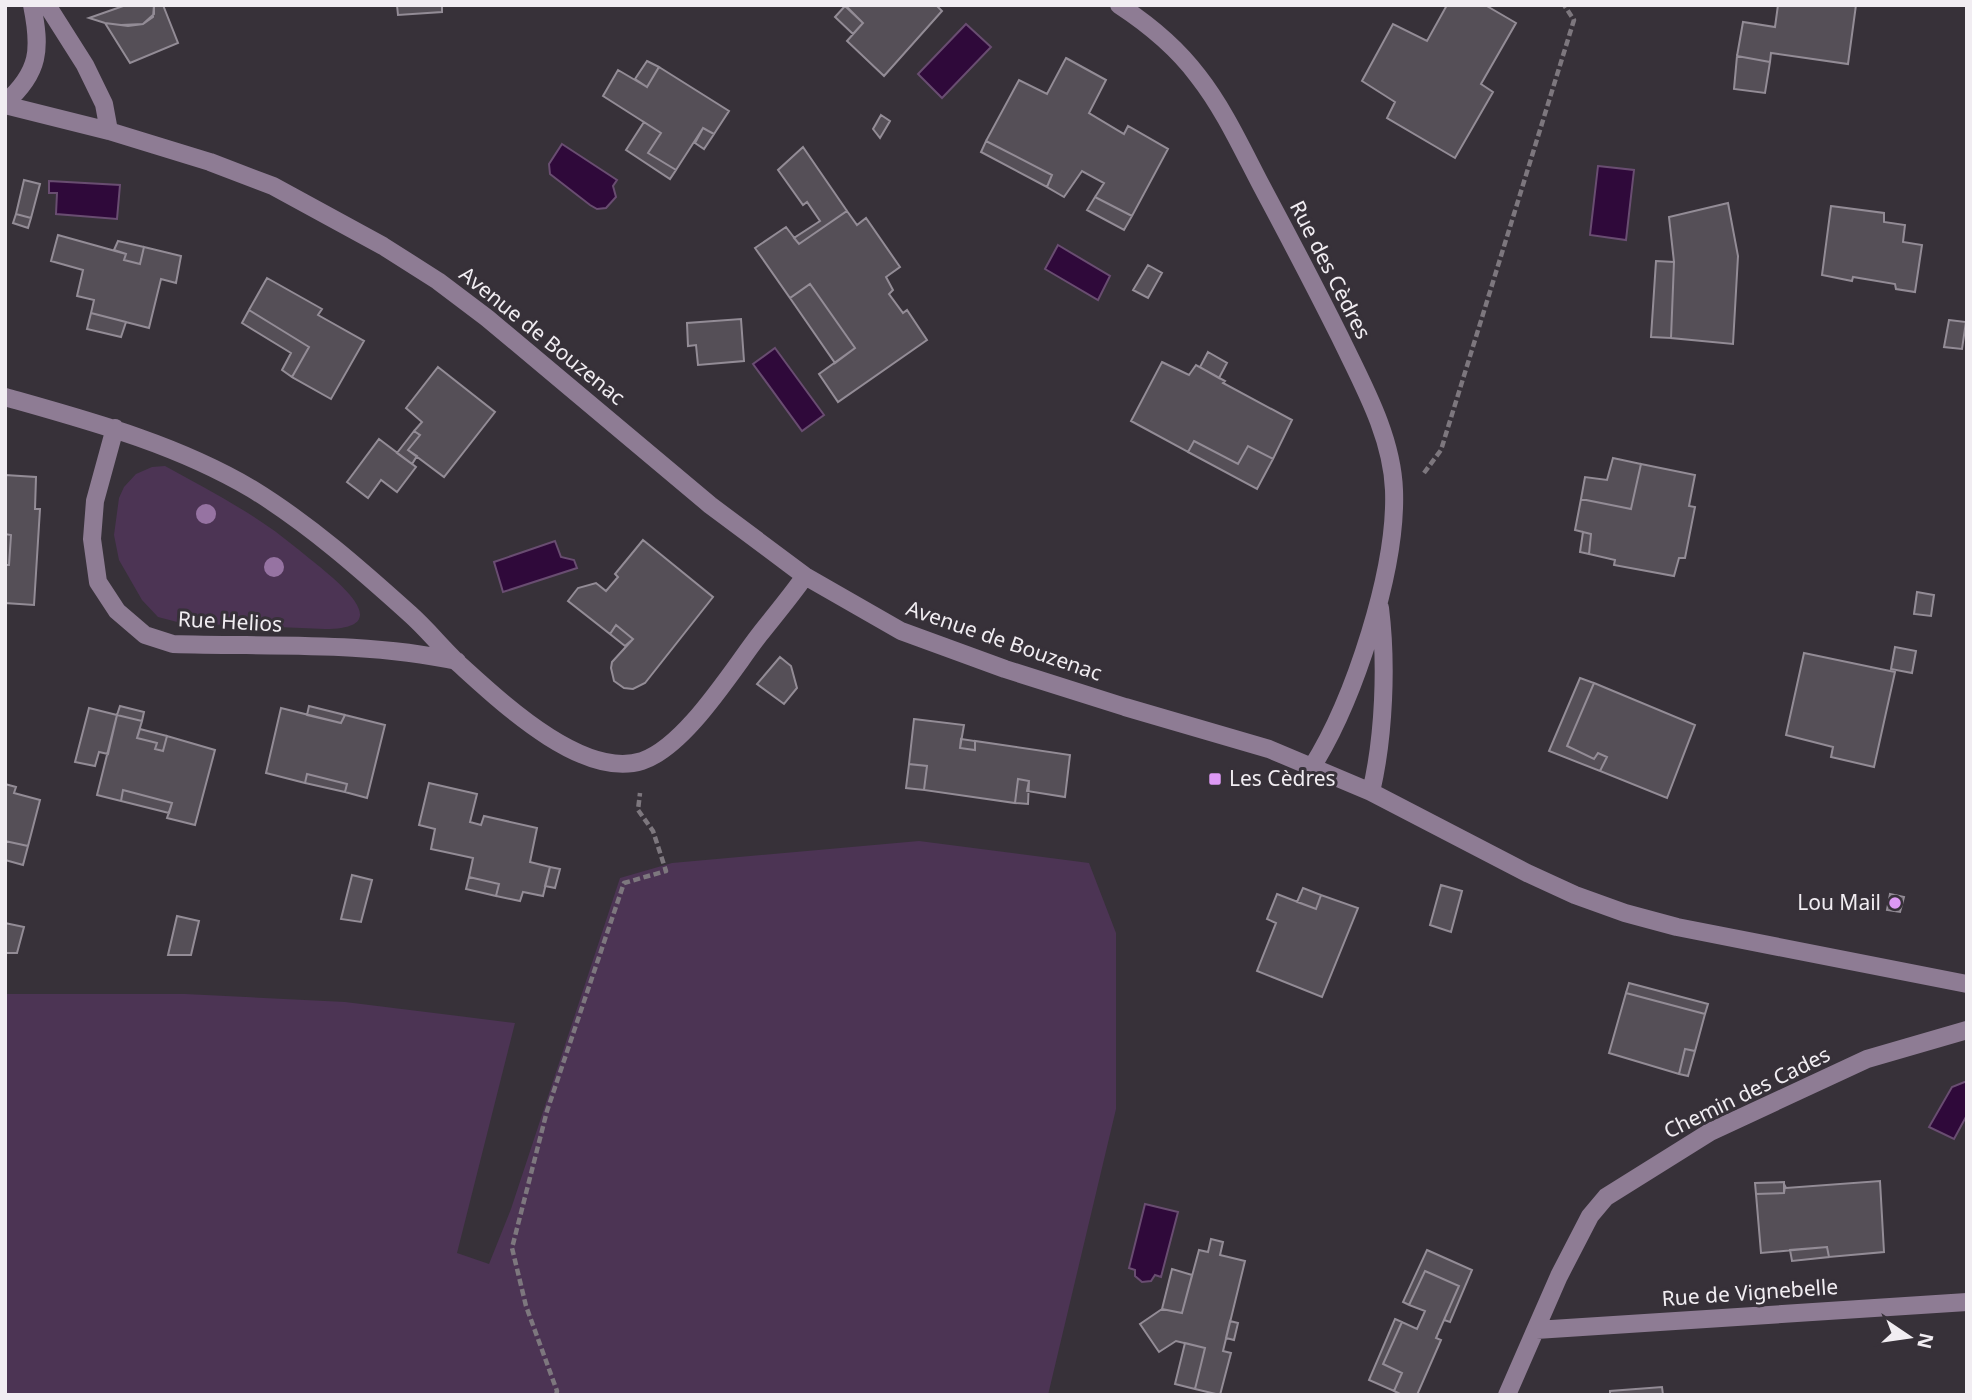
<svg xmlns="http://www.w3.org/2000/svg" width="1972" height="1400" font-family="'Noto Sans',sans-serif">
	<rect width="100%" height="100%" fill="#373139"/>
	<path fill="#4c3454" d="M165,466C198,484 232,502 263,523C280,534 295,547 310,559C335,579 400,629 325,629L181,623L158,617L142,600L119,560L114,535L119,498L124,487L136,474L152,467Z
		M919,841L1089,863L1116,933V1109L1048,1395H5V994H185L345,1002L515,1023L457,1253L489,1264L511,1209L620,878L672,863Z"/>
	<path fill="#2f093a" stroke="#694d71" stroke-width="2" d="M966,24L991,47L942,98L918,74Z
		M562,144L617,180L613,186L616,197L606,208L597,209L590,205L550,174L549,164Z
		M1598,166L1634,170L1626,240L1590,235Z
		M49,181L120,185L117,219L56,214L57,193H49Z
		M1058,245L1110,276L1098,300L1045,269Z
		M775,348L824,415L802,431L753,364Z
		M555,541L561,557L574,560L577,568L503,592L494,562Z
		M1967,1081V1115L1954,1139L1929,1127L1952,1087Z
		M1145,1204L1178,1212L1161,1277L1155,1275L1151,1281L1142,1282L1135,1276V1270L1129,1268Z"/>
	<path fill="#554f57" stroke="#938c96" stroke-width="2" d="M126,5H154V14L143,24L128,26L105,23L89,18Z
		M163,5L178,43L130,63L105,23L121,25L143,24L153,17L154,5Z
		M397,5H442V12L398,15Z
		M936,5L942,11L884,76L847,41L863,23L845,5Z
		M1447,5H1485L1516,23L1481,84L1493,92L1455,158L1387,118L1395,102L1362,81L1393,24L1427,41Z
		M1778,5H1856L1848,64L1771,53L1770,62L1737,56L1743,22L1775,27Z
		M845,6L863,23L853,34L835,17Z
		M1737,56L1770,62L1765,93L1734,89Z
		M1066,58L1106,80L1089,113L1124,134L1128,126L1168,149L1132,216L1095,197L1104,183L1082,171L1064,197L1047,187L1052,175L986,141L1019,80L1047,94Z
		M647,61L659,67L647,87L635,79Z
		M659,67L729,111L714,134L703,128L676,170L648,153L661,133L603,96L618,70L647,87Z
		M881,115L890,121L880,138L873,129Z
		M644,122L661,133L648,153L676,170L670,179L626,150Z
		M703,128L714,134L704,149L695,143Z
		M986,141L1052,175L1047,187L981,152Z
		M803,147L847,211L799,244L794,238L820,221L807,202L803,205L778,170Z
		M24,180L40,184L31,218L16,214Z
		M1095,197L1132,216L1124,230L1087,210Z
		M1728,203L1738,256L1733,344L1671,338L1674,262L1669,217Z
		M1831,206L1884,213V222L1905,225L1903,242L1922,245L1915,292L1896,289L1895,284L1853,277L1852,281L1822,275Z
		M847,211L857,225L866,218L900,267L886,277L893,290L889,294L903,313L907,310L927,340L838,402L819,374L855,348L810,284L790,298L755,248L786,227L799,244Z
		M16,214L31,218L28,228L13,223Z
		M58,235L126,254L124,260L140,264L144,247L181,256L176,283L161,279L149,328L91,313L94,300L77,296L83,270L51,261Z
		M118,241L144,247L140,264L124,260L126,254L114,250Z
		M1656,261L1674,262L1671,338L1651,337Z
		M1148,265L1162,273L1148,298L1133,290Z
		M267,278L322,309L318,315L364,341L331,399L292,377L309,347L249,310Z
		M810,284L855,348L835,363L790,298Z
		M249,310L309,347L292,377L282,370L291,353L242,323Z
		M91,313L126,322L121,337L87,329Z
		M741,319L744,361L698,365L696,345L688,346L687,323Z
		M1949,320L1966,322L1962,349L1944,347Z
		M1208,352L1227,363L1219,378L1200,367Z
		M1162,362L1189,375L1196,365L1225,381L1223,383L1292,420L1273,459L1248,446L1238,464L1194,441L1188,452L1131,421Z
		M438,367L495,412L444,477L408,450L420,435L414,431L422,422L406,408Z
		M414,431L420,435L408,450L417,456L412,464L397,453Z
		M379,439L416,467L397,492L381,480L368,498L347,482Z
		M1194,441L1238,464L1248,446L1273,459L1257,489L1188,452Z
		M1613,458L1641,464L1631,509L1581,499L1585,477L1607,480Z
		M1641,464L1695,475L1689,506L1695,507L1685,558H1679L1674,576L1614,565L1615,560L1589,554L1591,534L1575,530L1581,499L1631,509Z
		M5,475L36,477L35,509H40L34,605L5,603V565H9L11,535L5,534Z
		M1583,532L1591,534L1589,554L1580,552Z
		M5,534L11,535L9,565H5Z
		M643,540L713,597L645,683L633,689L624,688L614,681L611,668L612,662L633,639L616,625L610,634L568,601L578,588L596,583L606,591L618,577L615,574Z
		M1917,592L1934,595L1931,616L1914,614Z
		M616,625L633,639L625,646L610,634Z
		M1895,647L1916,651L1912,673L1891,669Z
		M1804,653L1895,672L1874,767L1831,757L1833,747L1786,735Z
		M780,657L791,666L797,688L784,704L757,684Z
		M1580,678L1594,683L1567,746L1594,759L1598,753L1607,757L1600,771L1549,751Z
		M1594,683L1695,725L1667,798L1600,771L1607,757L1598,753L1594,759L1567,746Z
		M120,706L144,712L142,721L117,715Z
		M309,706L345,715L341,723L307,715Z
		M89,708L117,715L108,754L99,752L95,766L75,762Z
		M281,708L341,723L345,715L385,725L367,798L345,792L347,784L307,774L305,783L266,773Z
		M117,715L142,721L137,738L157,743L155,749L163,751L167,736L215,750L195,825L167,818L172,803L123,790L121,801L97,795Z
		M914,719L964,725L960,748L975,750V741L1070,755L1065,797L1027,791L1029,781L1018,779L1015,803L924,790L927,766L909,764Z
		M140,729L167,736L163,751L155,749L157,743L137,738Z
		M961,739L975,741V750L960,748Z
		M909,764L927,766L924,790L906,788Z
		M307,774L347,784L345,792L305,783Z
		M1018,779L1029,781L1028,804L1015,803Z
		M429,783L477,794L470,822L481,825L484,816L537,828L530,862L550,867L543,896L523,892L520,901L496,896L499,884L469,877L473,858L431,849L435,829L419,825Z
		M5,784L16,787L14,793L40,800L28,846L5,841Z
		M123,790L172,803L169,813L121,801Z
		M5,841L28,846L23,865L5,860Z
		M550,867L560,869L555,888L545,886Z
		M352,875L372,880L361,922L341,919Z
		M469,877L499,884L496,896L466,889Z
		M1441,885L1462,891L1451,932L1430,925Z
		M1303,888L1321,895L1316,909L1297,902Z
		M1277,894L1316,909L1321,895L1358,908L1322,997L1257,971L1276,923L1267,919Z
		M1890,894L1904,897L1900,912L1887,910Z
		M177,916L199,921L191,955H168Z
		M5,923L24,927L17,953H5Z
		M1629,983L1708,1004L1705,1014L1626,993Z
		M1626,993L1705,1014L1695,1051L1685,1049L1679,1074L1609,1053Z
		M1685,1049L1695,1051L1688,1076L1679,1074Z
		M1880,1181L1884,1252L1829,1257L1827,1247L1761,1253L1756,1194L1784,1193L1785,1186L1786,1188Z
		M1784,1182V1193L1756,1194L1755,1183Z
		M1211,1239L1223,1242L1220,1255L1245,1261L1223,1351L1231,1353L1220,1395L1195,1389L1205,1348L1176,1341L1159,1352L1140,1324L1162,1309L1182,1313L1199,1250L1208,1252Z
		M1827,1247L1829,1257L1792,1261L1790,1250Z
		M1427,1250L1472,1270L1450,1322L1444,1320L1459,1286L1425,1271L1409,1305L1403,1302Z
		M1172,1269L1192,1275L1182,1313L1162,1309Z
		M1425,1271L1459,1286L1436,1338L1441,1340L1417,1395H1402L1394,1391L1402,1373L1383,1364L1402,1322L1417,1329L1425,1311L1409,1305Z
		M1395,1319L1402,1322L1383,1364L1402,1373L1394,1391L1369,1380Z
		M1230,1321L1238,1323L1234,1340L1226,1338Z
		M1185,1343L1205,1348L1195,1389L1175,1384Z
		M1662,1387L1663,1395H1610V1391Z"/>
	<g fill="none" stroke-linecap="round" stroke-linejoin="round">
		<path stroke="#7d777e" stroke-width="4.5" stroke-dasharray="7 3.5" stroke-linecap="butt" d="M1424,473L1441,450L1574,20L1564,5
			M556,1395L557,1391L526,1306L512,1248L547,1111L624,883L666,871L653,831L638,810L640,793"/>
		<path stroke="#8e7c94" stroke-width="18" d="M47,5L85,65L104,104L109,131
			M1119,5C1148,24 1177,48 1198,76C1227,113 1246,158 1269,200C1293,245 1317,291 1340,337C1363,385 1392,436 1394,490C1397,570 1354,700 1312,767
			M5,103C40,72 41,49 32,5
			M5,105L109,131L210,162L273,186L383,246L438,281L487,318L710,505L805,576L901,631L1005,669L1125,707L1269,749L1371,792L1527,873L1575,895L1625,913L1677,927L1967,984
			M5,397C90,421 176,444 252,489C309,524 360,569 410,614C427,629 441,647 458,663C499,700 582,780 642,761C686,746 732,670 760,634C775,615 791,596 805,576
			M115,428L95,501L92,539L98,582L117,611L145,635L173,644C267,647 365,641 457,661
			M1371,792C1384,737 1387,664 1380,608
			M1536,1330L1967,1302
			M1507,1395L1559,1276L1590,1216L1606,1197L1710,1132L1867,1059L1967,1030"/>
	</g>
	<g fill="#9673a2">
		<circle cx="206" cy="514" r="10"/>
		<circle cx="274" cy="567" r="10"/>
	</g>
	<g fill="#dd99f4" stroke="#373139" stroke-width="2.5">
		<rect x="1208" y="772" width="14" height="14" rx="3.5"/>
		<circle cx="1895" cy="903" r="7"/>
	</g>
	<g text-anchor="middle" stroke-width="6" stroke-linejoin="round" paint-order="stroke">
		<g font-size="21" fill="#f1edf2" stroke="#373139">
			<text transform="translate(1330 270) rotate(63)" y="7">Rue des Cèdres</text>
			<text transform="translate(542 336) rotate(39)" y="7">Avenue de Bouzenac</text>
			<text transform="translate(230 622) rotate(3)" y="7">Rue Helios</text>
			<text transform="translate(1004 641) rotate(19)" y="7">Avenue de Bouzenac</text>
			<text transform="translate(1747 1093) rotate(-26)" y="7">Chemin des Cades</text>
			<text transform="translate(1750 1293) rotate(-4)" y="7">Rue de Vignebelle</text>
		</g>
		<g font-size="21" fill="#f1edf2" stroke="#373139" text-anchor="start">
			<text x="1229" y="786">Les Cèdres</text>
			<text x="1881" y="910" text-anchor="end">Lou Mail</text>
		</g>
	</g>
	<rect width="1972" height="1400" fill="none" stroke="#f1edf2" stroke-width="14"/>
	<g transform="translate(1909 1337) rotate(103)" stroke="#373139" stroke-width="5" paint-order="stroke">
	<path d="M0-5L12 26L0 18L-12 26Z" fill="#f1edf2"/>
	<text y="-10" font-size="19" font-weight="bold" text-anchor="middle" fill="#f1edf2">N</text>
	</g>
</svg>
